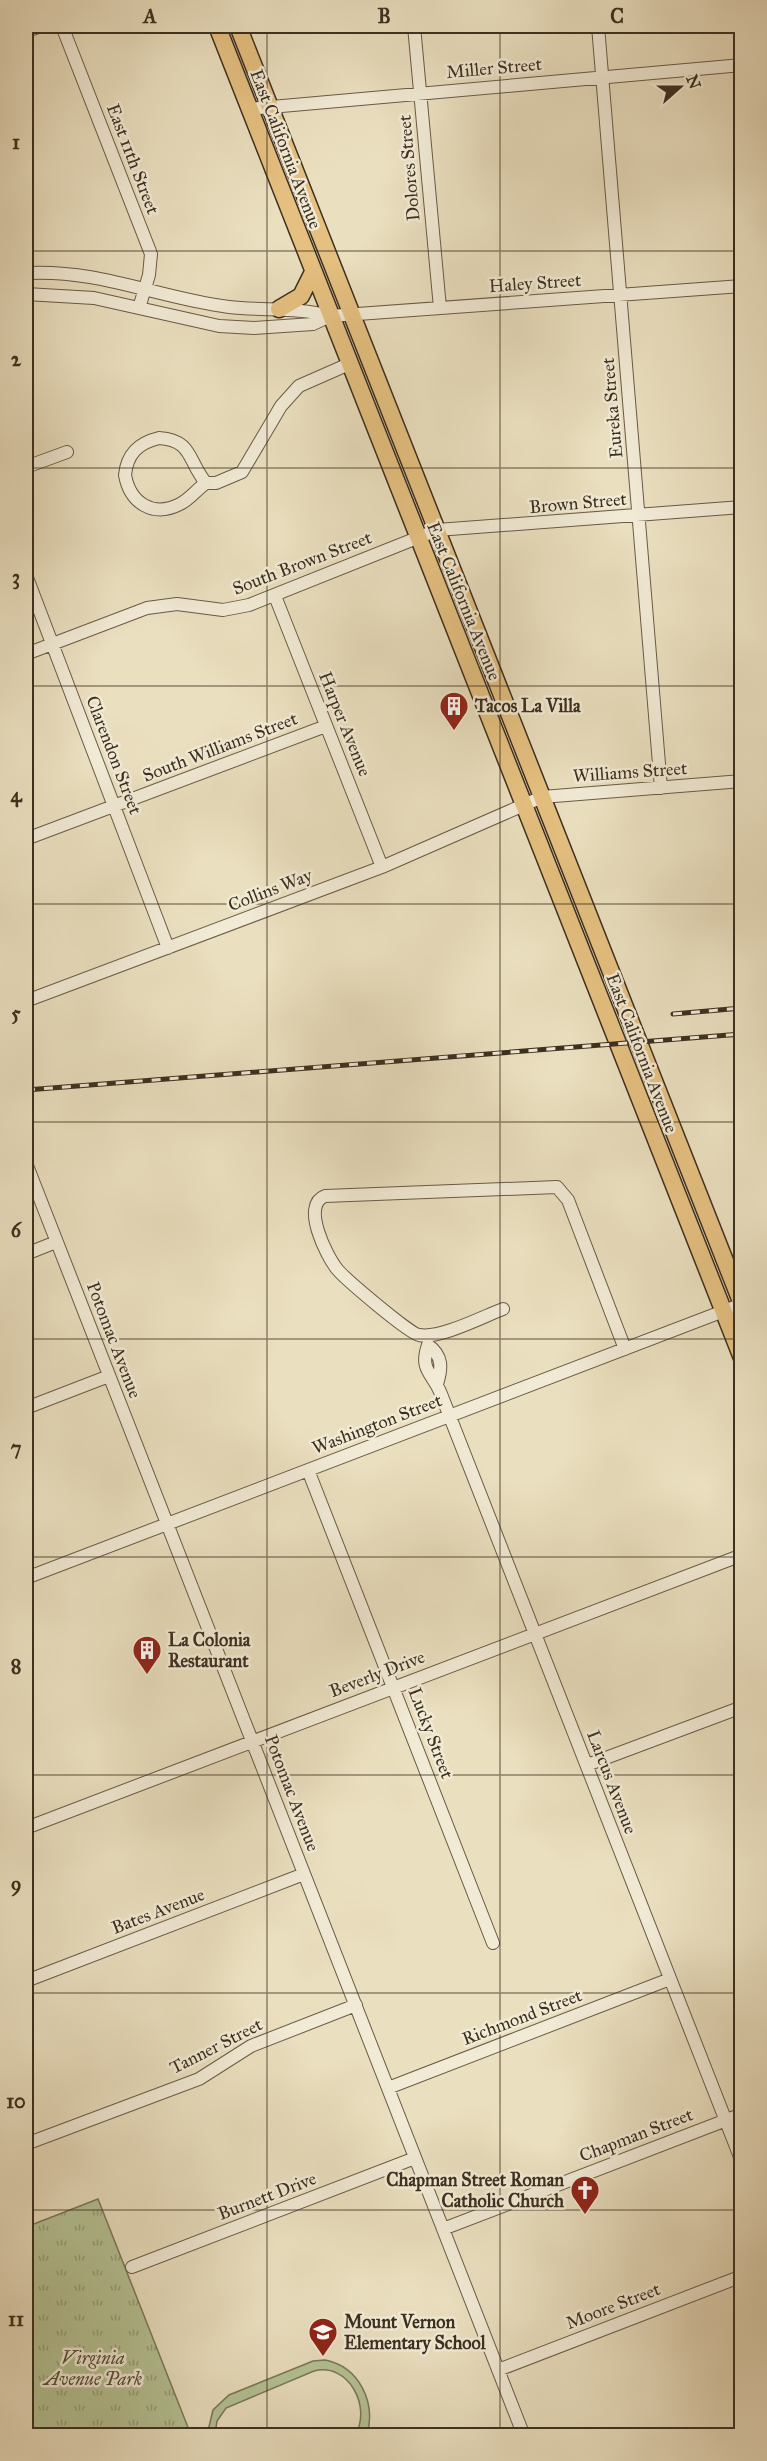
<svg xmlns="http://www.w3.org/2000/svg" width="767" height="2461" font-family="'IM FELL Great Primer',serif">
	<defs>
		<pattern id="park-tufts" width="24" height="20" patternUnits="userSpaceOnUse" patternTransform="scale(1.5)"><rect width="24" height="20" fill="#b5c294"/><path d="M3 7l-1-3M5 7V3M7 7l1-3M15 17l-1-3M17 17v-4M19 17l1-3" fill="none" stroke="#949e78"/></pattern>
	</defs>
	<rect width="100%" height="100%" fill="#eadfbf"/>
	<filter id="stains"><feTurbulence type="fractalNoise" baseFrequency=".00333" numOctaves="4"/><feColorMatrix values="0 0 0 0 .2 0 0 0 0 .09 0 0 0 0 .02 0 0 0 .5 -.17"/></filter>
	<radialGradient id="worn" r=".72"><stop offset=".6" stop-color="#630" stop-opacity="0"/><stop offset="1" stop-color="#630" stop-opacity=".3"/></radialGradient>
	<path fill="url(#park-tufts)" stroke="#78785a" stroke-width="1.5" d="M98,2199L191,2435H26V2227Z"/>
	<path fill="#b5c294" stroke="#78785a" stroke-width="1.5" d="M325,2360C360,2367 376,2403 367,2435H355C372,2408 349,2362 314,2371L226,2408L217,2421L215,2435H207L213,2410L229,2395L313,2361Z"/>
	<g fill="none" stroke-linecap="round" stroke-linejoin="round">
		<g stroke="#685b47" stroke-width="14">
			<path id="minor" d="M62,26L151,254L149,275L139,308
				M414,26L440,308
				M598,26L661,788
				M26,31L41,26
				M249,109L742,65
				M26,273C101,269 157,298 229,307C263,311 297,307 330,316L742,286
				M26,294L94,298L219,326L254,328L313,324L330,316
				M159,438C193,440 188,462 206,483C196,490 190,499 180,504C153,518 130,503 125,475C127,454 138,443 159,438Z
				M26,467L67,452
				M206,483H216L242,472L281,406L299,386L349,364
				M26,575L168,948
				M275,596L382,867
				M26,654L147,608L177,604L223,610L249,605L437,530L742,507
				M26,839L326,726
				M26,1001L382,867L542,797L742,781
				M26,1163L524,2436
				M26,1254L56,1242
				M503,1309C482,1317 440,1339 419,1335C410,1334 345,1279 337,1269C326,1255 301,1205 325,1196L557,1187L568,1200L625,1349
				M437,1384C442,1368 443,1356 428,1345C419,1371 433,1373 441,1394L742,2162
				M26,1408L109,1376
				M308,1470L493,1943
				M26,1578L742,1304
				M587,1765L742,1707
				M26,1828L742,1555
				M26,1981L304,1874
				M388,2088L670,1979
				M26,2144L199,2079L251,2046L356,2005
				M443,2229L742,2114
				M132,2267L415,2158
				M498,2370L742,2276"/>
		</g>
		<g stroke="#3c2f1f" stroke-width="19">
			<path id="major" d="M217,26L742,1358
				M238,26L742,1304
				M279,309L301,296L313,272"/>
		</g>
		<use href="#minor" stroke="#f1ead5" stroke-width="12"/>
		<use href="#major" stroke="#e5c080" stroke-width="16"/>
		<g stroke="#3c2f1f" stroke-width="5">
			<path id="rail" d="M673,1014L742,1008
				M26,1090L742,1034"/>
		</g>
		<use href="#rail" stroke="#f1ead5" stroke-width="3" stroke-dasharray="9" stroke-linecap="butt"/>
	</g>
	<path fill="none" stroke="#3c2f1f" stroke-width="1.5" stroke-opacity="0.55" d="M267,26V2436M500,26V2436M26,251H742M26,468H742M26,686H742M26,904H742M26,1122H742M26,1339H742M26,1557H742M26,1775H742M26,1993H742M26,2210H742"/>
	<defs>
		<g id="building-pin" transform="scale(1.5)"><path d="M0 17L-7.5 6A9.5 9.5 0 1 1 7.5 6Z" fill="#8f2418" stroke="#f1ead5"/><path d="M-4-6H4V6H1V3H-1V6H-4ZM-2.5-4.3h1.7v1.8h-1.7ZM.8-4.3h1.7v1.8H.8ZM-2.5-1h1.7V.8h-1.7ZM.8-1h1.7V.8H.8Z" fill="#fff"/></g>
		<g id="church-pin" transform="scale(1.5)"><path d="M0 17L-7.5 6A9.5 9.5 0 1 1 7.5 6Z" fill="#8f2418" stroke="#f1ead5"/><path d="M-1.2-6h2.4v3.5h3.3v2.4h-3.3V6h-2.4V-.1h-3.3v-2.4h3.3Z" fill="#fff"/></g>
		<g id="school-pin" transform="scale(1.5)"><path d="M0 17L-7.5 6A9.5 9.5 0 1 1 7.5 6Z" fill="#8f2418" stroke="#f1ead5"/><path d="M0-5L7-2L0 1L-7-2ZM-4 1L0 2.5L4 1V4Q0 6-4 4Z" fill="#fff"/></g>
	</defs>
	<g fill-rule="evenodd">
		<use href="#building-pin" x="454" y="706"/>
		<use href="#building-pin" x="147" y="1650"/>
		<use href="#church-pin" x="585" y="2190"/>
		<use href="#school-pin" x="323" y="2332"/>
	</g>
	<g text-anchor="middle" stroke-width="5" stroke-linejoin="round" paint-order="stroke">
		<g font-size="18" fill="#3c2f1f" stroke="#f1ead5">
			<text transform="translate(494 68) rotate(-5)" y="6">Miller Street</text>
			<text transform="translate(286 149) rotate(69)" y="6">East California Avenue</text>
			<text transform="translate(133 159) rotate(69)" y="6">East 11th Street</text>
			<text transform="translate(409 168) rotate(-95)" y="6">Dolores Street</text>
			<text transform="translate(535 283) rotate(-4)" y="6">Haley Street</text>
			<text transform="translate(612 408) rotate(-95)" y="6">Eureka Street</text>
			<text transform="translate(578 503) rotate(-5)" y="6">Brown Street</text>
			<text transform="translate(302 563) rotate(-21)" y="6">South Brown Street</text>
			<text transform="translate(464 601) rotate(68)" y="6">East California Avenue</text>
			<text transform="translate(345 724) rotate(68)" y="6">Harper Avenue</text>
			<text transform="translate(220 747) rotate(-21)" y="6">South Williams Street</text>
			<text transform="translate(114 755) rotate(69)" y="6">Clarendon Street</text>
			<text transform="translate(630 772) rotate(-4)" y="6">Williams Street</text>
			<text transform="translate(270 890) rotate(-21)" y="6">Collins Way</text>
			<text transform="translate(642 1053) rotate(69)" y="6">East California Avenue</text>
			<text transform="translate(114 1340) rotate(69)" y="6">Potomac Avenue</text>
			<text transform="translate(377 1424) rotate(-21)" y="6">Washington Street</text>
			<text transform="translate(377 1674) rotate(-21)" y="6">Beverly Drive</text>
			<text transform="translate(431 1733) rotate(69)" y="6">Lucky Street</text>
			<text transform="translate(612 1782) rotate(69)" y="6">Larcus Avenue</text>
			<text transform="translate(292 1793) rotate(69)" y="6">Potomac Avenue</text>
			<text transform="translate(158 1911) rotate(-21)" y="6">Bates Avenue</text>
			<text transform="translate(522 2017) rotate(-21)" y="6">Richmond Street</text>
			<text transform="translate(216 2046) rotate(-27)" y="6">Tanner Street</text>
			<text transform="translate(636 2135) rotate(-21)" y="6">Chapman Street</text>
			<text transform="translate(267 2196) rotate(-21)" y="6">Burnett Drive</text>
			<text transform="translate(613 2306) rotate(-21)" y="6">Moore Street</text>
		</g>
		<g font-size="18" font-weight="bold" fill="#3c2f1f" stroke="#f1ead5" text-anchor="start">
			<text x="475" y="712">Tacos La Villa</text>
			<text x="168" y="1646">La Colonia<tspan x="168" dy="21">Restaurant</tspan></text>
			<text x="564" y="2186" text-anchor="end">Chapman Street Roman<tspan x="564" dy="21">Catholic Church</tspan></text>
			<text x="344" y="2328">Mount Vernon<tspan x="344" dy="21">Elementary School</tspan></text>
		</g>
		<g font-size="18" font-style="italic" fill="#544c36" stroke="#f1ead5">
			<text x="93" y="2364">Virginia<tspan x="93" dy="21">Avenue Park</tspan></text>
		</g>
	</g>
	<rect width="767" height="2461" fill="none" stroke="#eadfbf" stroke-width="66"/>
	<g transform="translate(680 87) rotate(69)" stroke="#f1ead5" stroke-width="4.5" paint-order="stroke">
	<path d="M0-4.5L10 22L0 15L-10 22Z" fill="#3c2f1f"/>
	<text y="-9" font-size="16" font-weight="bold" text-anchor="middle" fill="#3c2f1f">N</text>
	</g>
	<rect x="33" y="33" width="701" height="2395" fill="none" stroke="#3c2f1f" stroke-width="2"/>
	<g font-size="20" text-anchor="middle" font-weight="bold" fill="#3c2f1f">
		<text x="150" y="23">A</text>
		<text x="384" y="23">B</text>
		<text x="617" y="23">C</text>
		<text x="16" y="149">1</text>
		<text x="16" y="366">2</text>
		<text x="16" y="584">3</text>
		<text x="16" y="802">4</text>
		<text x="16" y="1020">5</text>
		<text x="16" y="1237">6</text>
		<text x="16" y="1455">7</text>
		<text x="16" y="1673">8</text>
		<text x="16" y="1891">9</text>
		<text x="16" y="2108">10</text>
		<text x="16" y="2326">11</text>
	</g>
	<rect width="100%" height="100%" filter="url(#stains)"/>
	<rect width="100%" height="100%" fill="url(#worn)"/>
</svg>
